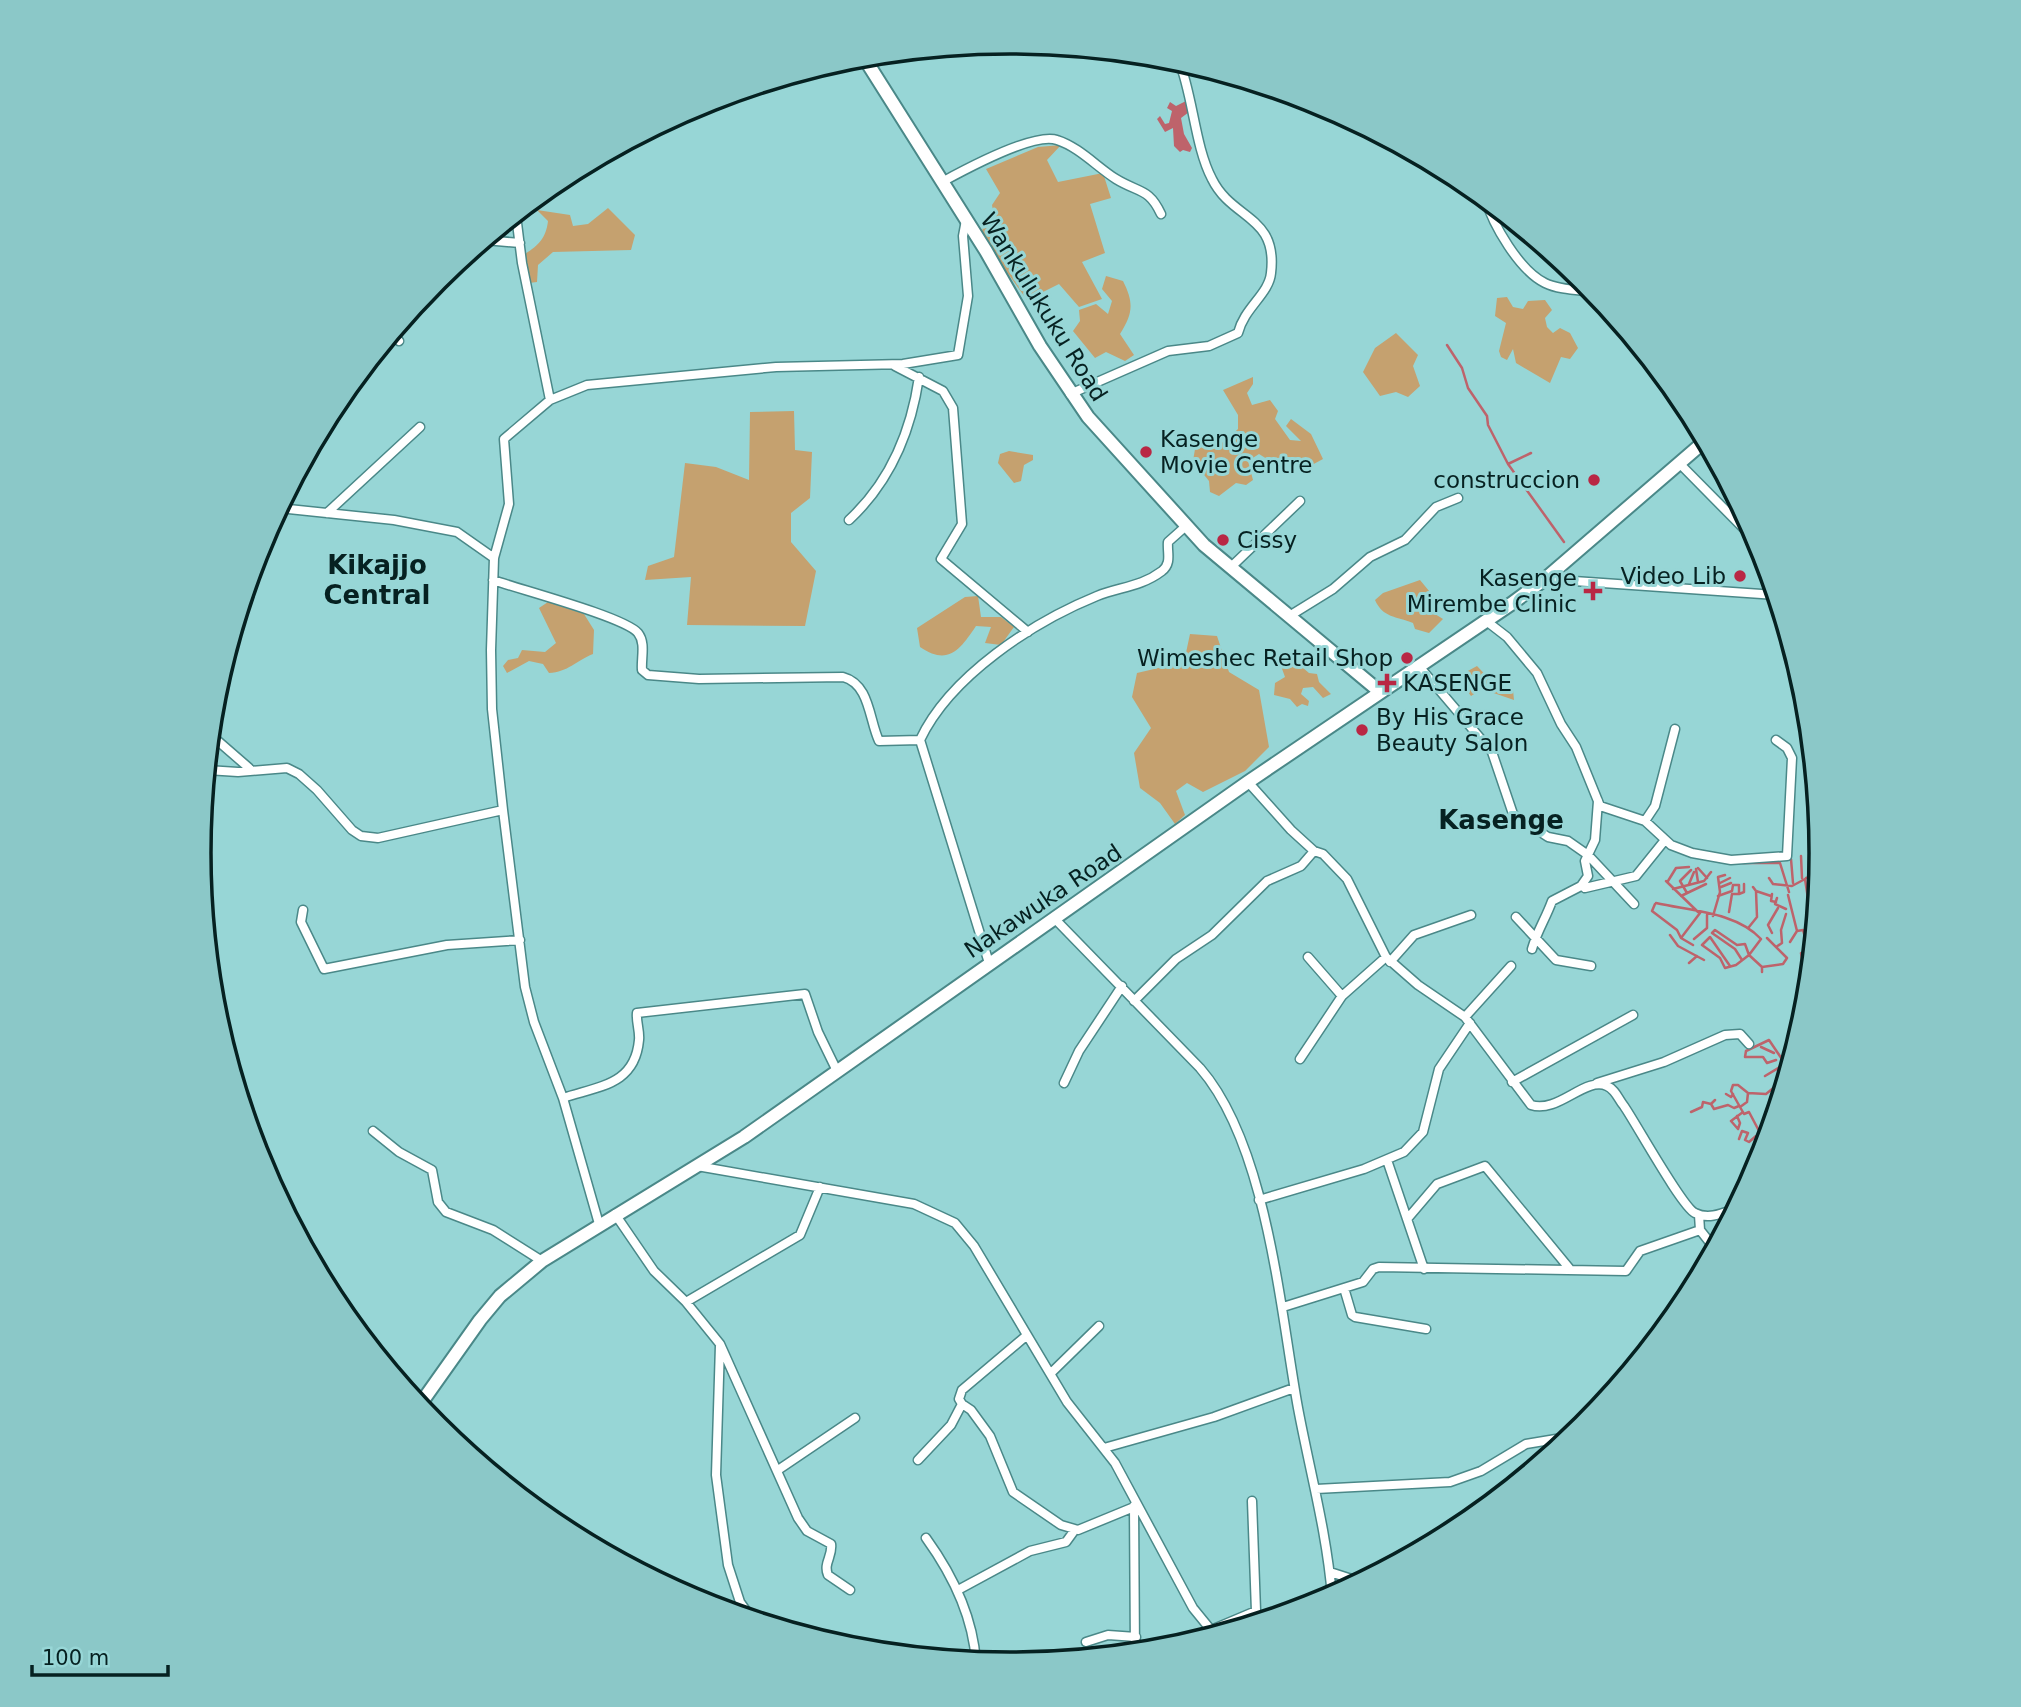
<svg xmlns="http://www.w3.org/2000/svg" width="2021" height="1707" font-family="'DejaVu Sans',sans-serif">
	<rect width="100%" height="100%" fill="#97d6d6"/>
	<path fill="#c5a16f" d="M1061,145L1047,160L1058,182L1103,173L1111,198L1090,204L1105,253L1082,262L1102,299L1079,307L1059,284L1027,300L981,236L984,223L994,216L992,205L1000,193L986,169L1038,147Z
		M608,208L635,235L631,250L553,252L538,265L537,282L529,283L523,264L525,254C539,245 546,238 548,221L537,210L570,215L573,226L588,224Z
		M1106,276L1123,281C1134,303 1133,313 1120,334L1134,355L1125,361L1106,352L1095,358L1073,331L1080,321L1079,310L1096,304L1108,314L1112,301L1102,289Z
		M1507,297L1513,307L1523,309L1528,301L1545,300L1552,310L1545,318L1547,327L1553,333L1560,328L1570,333L1578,348L1570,359L1561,357L1550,383L1516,363L1513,349L1507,360L1501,357L1499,351L1506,323L1495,316L1497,298Z
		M1396,333L1418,355L1413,366L1420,386L1408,397L1396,392L1380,396L1363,372L1375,348Z
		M1253,377V384L1247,393L1252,405L1270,400L1278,411L1275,419L1290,440L1301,441L1286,426L1291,419L1311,434L1323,459L1310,466L1288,457L1267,459L1259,454L1248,461L1253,480L1246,485L1236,483L1219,496L1210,492L1209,481L1193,461L1195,449L1224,442L1238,429V415L1223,390Z
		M794,411L795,450L812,452L810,498L791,513V542L816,571L805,626L687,625L691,577L645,580L648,566L674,557L685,463L716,467L749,480L750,412Z
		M1009,451L1033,455V460L1024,465L1021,481L1014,483L998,463L1000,454Z
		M1420,580L1434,597L1438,611L1435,614L1443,619L1429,633L1415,629L1413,623C1396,616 1383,618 1375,600L1383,593Z
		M978,596L981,617H1001L1014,627L1001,645L985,643L991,627L976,626C961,648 949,667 920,647L917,628L965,597Z
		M548,602L584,614L594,630L593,654C576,661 568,672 549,673L543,664L529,661L507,673L503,666L508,660L518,658L522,650L545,652L556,643L539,608Z
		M1190,634L1217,636L1229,672L1259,690L1269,747L1245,771L1203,792L1187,783L1176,791L1185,815L1175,824L1160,803L1140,788L1134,753L1151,728L1132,697L1137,673L1184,662Z
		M1289,656L1309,673L1317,674L1319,682L1331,694L1323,698L1313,687L1303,688L1301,694L1309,701L1308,706L1302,704L1297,707L1290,699L1274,695L1275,683L1285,677L1281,666Z
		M1477,666L1498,688L1513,690L1514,700L1482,689L1471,696L1461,683L1466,672Z"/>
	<path fill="#be636b" d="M1186,101L1194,102L1193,109L1181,118L1184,134L1192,148L1190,152L1183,150L1180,152L1174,146L1173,128L1165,132L1157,119L1160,116L1165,124L1169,123L1172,111L1167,108L1170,102L1176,106Z"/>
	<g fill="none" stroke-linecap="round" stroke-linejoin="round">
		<path stroke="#be636b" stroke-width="2.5" d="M1447,345L1462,368L1468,388L1487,416L1488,425L1508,464L1564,542
			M1508,464L1531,453
			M1801,856L1802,878
			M1791,859L1793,883
			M1743,863H1780L1789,892
			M1698,868L1707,878
			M1696,869L1698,882
			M1769,878L1773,884L1792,886L1805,879L1813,931
			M1806,878L1820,874
			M1666,881L1698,912
			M1668,881L1676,868L1689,867
			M1720,883L1730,878
			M1689,884L1694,872
			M1721,887L1731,883
			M1753,887L1756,891L1771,896
			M1673,889L1704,881L1711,872
			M1687,893L1680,881L1691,870
			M1739,894L1744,892V884
			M1772,894L1771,901L1776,902
			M1788,895L1797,931L1790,942
			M1681,896L1706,884
			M1718,896L1732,891L1733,885H1739V894H1732L1729,912
			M1777,898L1775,904L1786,909
			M1656,903C1691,911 1736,912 1761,939L1749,955L1762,967V972
			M1655,904L1652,911L1677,930L1681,938L1700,913
			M1713,916L1720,892L1718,877L1725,875
			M1749,927L1757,917L1756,891
			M1797,931L1803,930L1808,948
			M1772,933L1768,925L1778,908
			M1670,935L1678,946L1704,960
			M1681,938L1693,945
			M1694,939L1707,928V915
			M1776,947L1782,943L1781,930L1786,914
			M1742,960L1735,949L1712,933L1715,930L1737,945L1745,944L1749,955
			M1689,963L1697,956
			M1730,966L1710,937L1702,945L1720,958L1725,968L1736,965L1749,955
			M1803,966L1801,953L1811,948L1812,956
			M1762,967L1783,964L1787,958L1767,938
			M1761,1047L1774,1053
			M1776,1060L1767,1063L1763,1057H1745L1746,1051L1769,1040L1788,1068
			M1765,1076L1785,1064
			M1726,1094L1731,1097L1733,1094
			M1711,1104L1714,1109L1728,1105L1734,1108L1739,1106
			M1740,1107L1731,1091L1733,1085H1738L1748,1093L1766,1094L1787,1077
			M1691,1112L1702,1107L1703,1102L1711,1104L1715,1100
			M1737,1116L1740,1123L1738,1129L1731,1121L1743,1112
			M1770,1116L1777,1108
			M1762,1132L1773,1122
			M1739,1139L1742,1131L1748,1133L1745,1140L1749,1142L1756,1136H1766L1758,1129L1749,1112L1744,1114L1740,1107L1747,1102L1748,1093
			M1752,1148L1765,1140L1767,1143
			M1756,1159L1758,1167"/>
		<g stroke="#4a8888" stroke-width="11">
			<path id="street" d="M942,182C964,170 1034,132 1057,140C1079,147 1097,167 1116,179C1139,193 1149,188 1161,214
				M1485,198C1493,225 1519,270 1545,283C1559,290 1579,290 1594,292
				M516,215L522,263L550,400
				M485,240L520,243
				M392,334L399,341
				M895,366L943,391L953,408L962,524L941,559L1028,632
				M1070,394L1168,351L1209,346L1238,333C1244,308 1269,294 1271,273C1278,215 1232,220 1212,179C1195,147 1193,96 1179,61
				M1693,418L1703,443
				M1680,464L1761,546
				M279,508L394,520L457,532L494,558
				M327,513L420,427
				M849,520C891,481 911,432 919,377
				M1231,567L1300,501
				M1545,579L1776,595
				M493,580C518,589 625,617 638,633C646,643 641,658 642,670L648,675L699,679L843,677C870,684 869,720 879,741L920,740
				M1291,615L1333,589L1370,557L1405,540L1436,507L1458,498
				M1485,620L1507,637L1537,673L1561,724L1576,747L1600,806L1645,821L1671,845L1692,853L1731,860L1787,856L1792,758L1787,748L1776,740
				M1418,665L1492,752L1513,814L1548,837L1568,841L1588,855L1634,904
				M211,735L249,768
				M207,770L238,772L287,768L299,774L317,790L352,830L361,836L378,838L503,810
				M1248,782L1291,830L1314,851L1323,854L1347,879L1386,957L1418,985L1465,1017L1531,1105C1558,1114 1585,1076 1607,1086C1616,1090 1618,1099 1624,1106C1637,1125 1682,1207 1695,1213C1709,1220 1723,1213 1737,1208
				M1645,821L1655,806L1675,729
				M1585,888L1636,876L1665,840
				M303,910L301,922L324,969L447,945L520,940
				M1516,917L1556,960L1591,966
				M1055,919L1200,1068C1267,1145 1280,1309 1298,1408C1310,1472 1327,1533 1332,1597
				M1532,949C1537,931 1546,918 1552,901L1581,886L1588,876L1585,861L1595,840L1598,801
				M1308,957L1342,996
				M1390,962L1414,935L1471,915
				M989,963L920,740C950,676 1033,622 1097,596C1119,587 1141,587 1162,571C1172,563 1167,553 1168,542L1186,526
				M1134,1001L1176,959L1212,935L1267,881L1301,866L1314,851
				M1465,1017L1511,966
				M1300,1059L1342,996L1386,957
				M1512,1082L1633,1015
				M1064,1083L1079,1051L1122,986
				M1597,1083L1664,1062L1725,1035L1740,1034L1749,1044
				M563,1098C599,1086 635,1085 639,1040C640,1031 636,1022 637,1013L805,994L818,1032L837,1071
				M373,1131L399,1152L432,1170L438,1202L446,1212L493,1230L542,1261
				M1387,1160L1424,1269
				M697,1166L914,1204L955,1223L974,1246L1067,1402L1115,1463L1193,1608L1215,1635
				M1259,1200L1364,1169L1404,1152L1423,1132L1439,1069L1470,1023
				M615,1214L654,1271L686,1302L720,1344L798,1518L807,1531L831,1544C833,1556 823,1563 828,1575L850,1590
				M1699,1215L1700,1230L1715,1249
				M1408,1218L1437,1184L1485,1166L1569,1268
				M599,1224L563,1098L534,1022L525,987L503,810L492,709L491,650L494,558L509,504L504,439L550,400L587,385L776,367L903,364L958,355L968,296L963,236L966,220
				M1344,1288L1352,1315L1355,1317L1426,1329
				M686,1302L800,1235L820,1187
				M1283,1307L1363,1282L1373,1269L1379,1267L1626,1271L1640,1251L1700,1230
				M720,1345L716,1475L728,1565L740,1602L752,1619
				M1051,1373L1099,1326
				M962,1404L971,1410L990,1436L1013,1492L1061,1525L1078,1530L1134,1507
				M1104,1448L1214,1417L1294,1388
				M918,1460L951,1425L962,1404L959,1399L962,1390L1026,1336
				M778,1470L855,1418
				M1316,1489L1450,1482L1481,1471L1526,1444L1574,1436
				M1134,1506L1135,1653
				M926,1538C952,1574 973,1617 976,1662
				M1330,1572L1361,1582
				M958,1590L1030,1551L1066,1542L1074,1531
				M1211,1630L1256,1611L1252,1501
				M1086,1642L1108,1635L1136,1637"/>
		</g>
		<g stroke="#4a8888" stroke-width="16">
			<path id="secondary" d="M863,56L986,251L1040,346L1088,417L1204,545L1379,691
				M419,1406L480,1320L500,1296L542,1261L744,1137L1248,782L1511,604L1545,579L1705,441"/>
		</g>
		<use href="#street" stroke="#fff" stroke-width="8"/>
		<use href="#secondary" stroke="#fff" stroke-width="12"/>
	</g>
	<g fill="#b92744" stroke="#97d6d6" stroke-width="2.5">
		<circle cx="1146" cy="452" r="7"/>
		<circle cx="1594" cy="480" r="7"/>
		<circle cx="1223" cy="540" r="7"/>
		<circle cx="1740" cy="576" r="7"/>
		<path d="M1589.5 580.5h7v7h7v7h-7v7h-7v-7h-7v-7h7z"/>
		<circle cx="1407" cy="658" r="7"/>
		<path d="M1383.5 672.5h7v7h7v7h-7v7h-7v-7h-7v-7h7z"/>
		<circle cx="1362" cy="730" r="7"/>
	</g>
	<g text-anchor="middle" stroke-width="6" stroke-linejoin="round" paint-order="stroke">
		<g font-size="23" fill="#062121" stroke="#97d6d6">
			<text transform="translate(1044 307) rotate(58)" y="8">Wankulukuku Road</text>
			<text transform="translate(1043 901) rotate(-34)" y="8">Nakawuka Road</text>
		</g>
		<g font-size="23" fill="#062121" stroke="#97d6d6" text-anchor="start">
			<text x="1160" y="447">Kasenge<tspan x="1160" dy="26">Movie Centre</tspan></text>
			<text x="1580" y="488" text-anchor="end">construccion</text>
			<text x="1237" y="548">Cissy</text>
			<text x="1726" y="584" text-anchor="end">Video Lib</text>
			<text x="1577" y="586" text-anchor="end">Kasenge<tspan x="1577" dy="26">Mirembe Clinic</tspan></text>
			<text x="1393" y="666" text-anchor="end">Wimeshec Retail Shop</text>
			<text x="1403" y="691">KASENGE</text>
			<text x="1376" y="725">By His Grace<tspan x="1376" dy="26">Beauty Salon</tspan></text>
		</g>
		<g font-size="26" font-weight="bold" fill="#062121" stroke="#97d6d6">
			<text x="377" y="574">Kikajjo<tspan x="377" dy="30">Central</tspan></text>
			<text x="1501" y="829">Kasenge</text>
		</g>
	</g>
	<path d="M0 0H2021V1707H0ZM211 853a799 799 0 1 1 1598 0a799 799 0 1 1-1598 0Z" fill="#8bc8c8" fill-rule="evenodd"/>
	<path fill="none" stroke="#062121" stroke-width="3.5" d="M211 853a799 799 0 1 1 1598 0a799 799 0 1 1-1598 0Z"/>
	<path d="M32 1665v10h136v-10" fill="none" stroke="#062121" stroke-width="3.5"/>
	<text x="42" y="1665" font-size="21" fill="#062121" stroke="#97d6d6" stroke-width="5" paint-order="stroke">100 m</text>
</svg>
